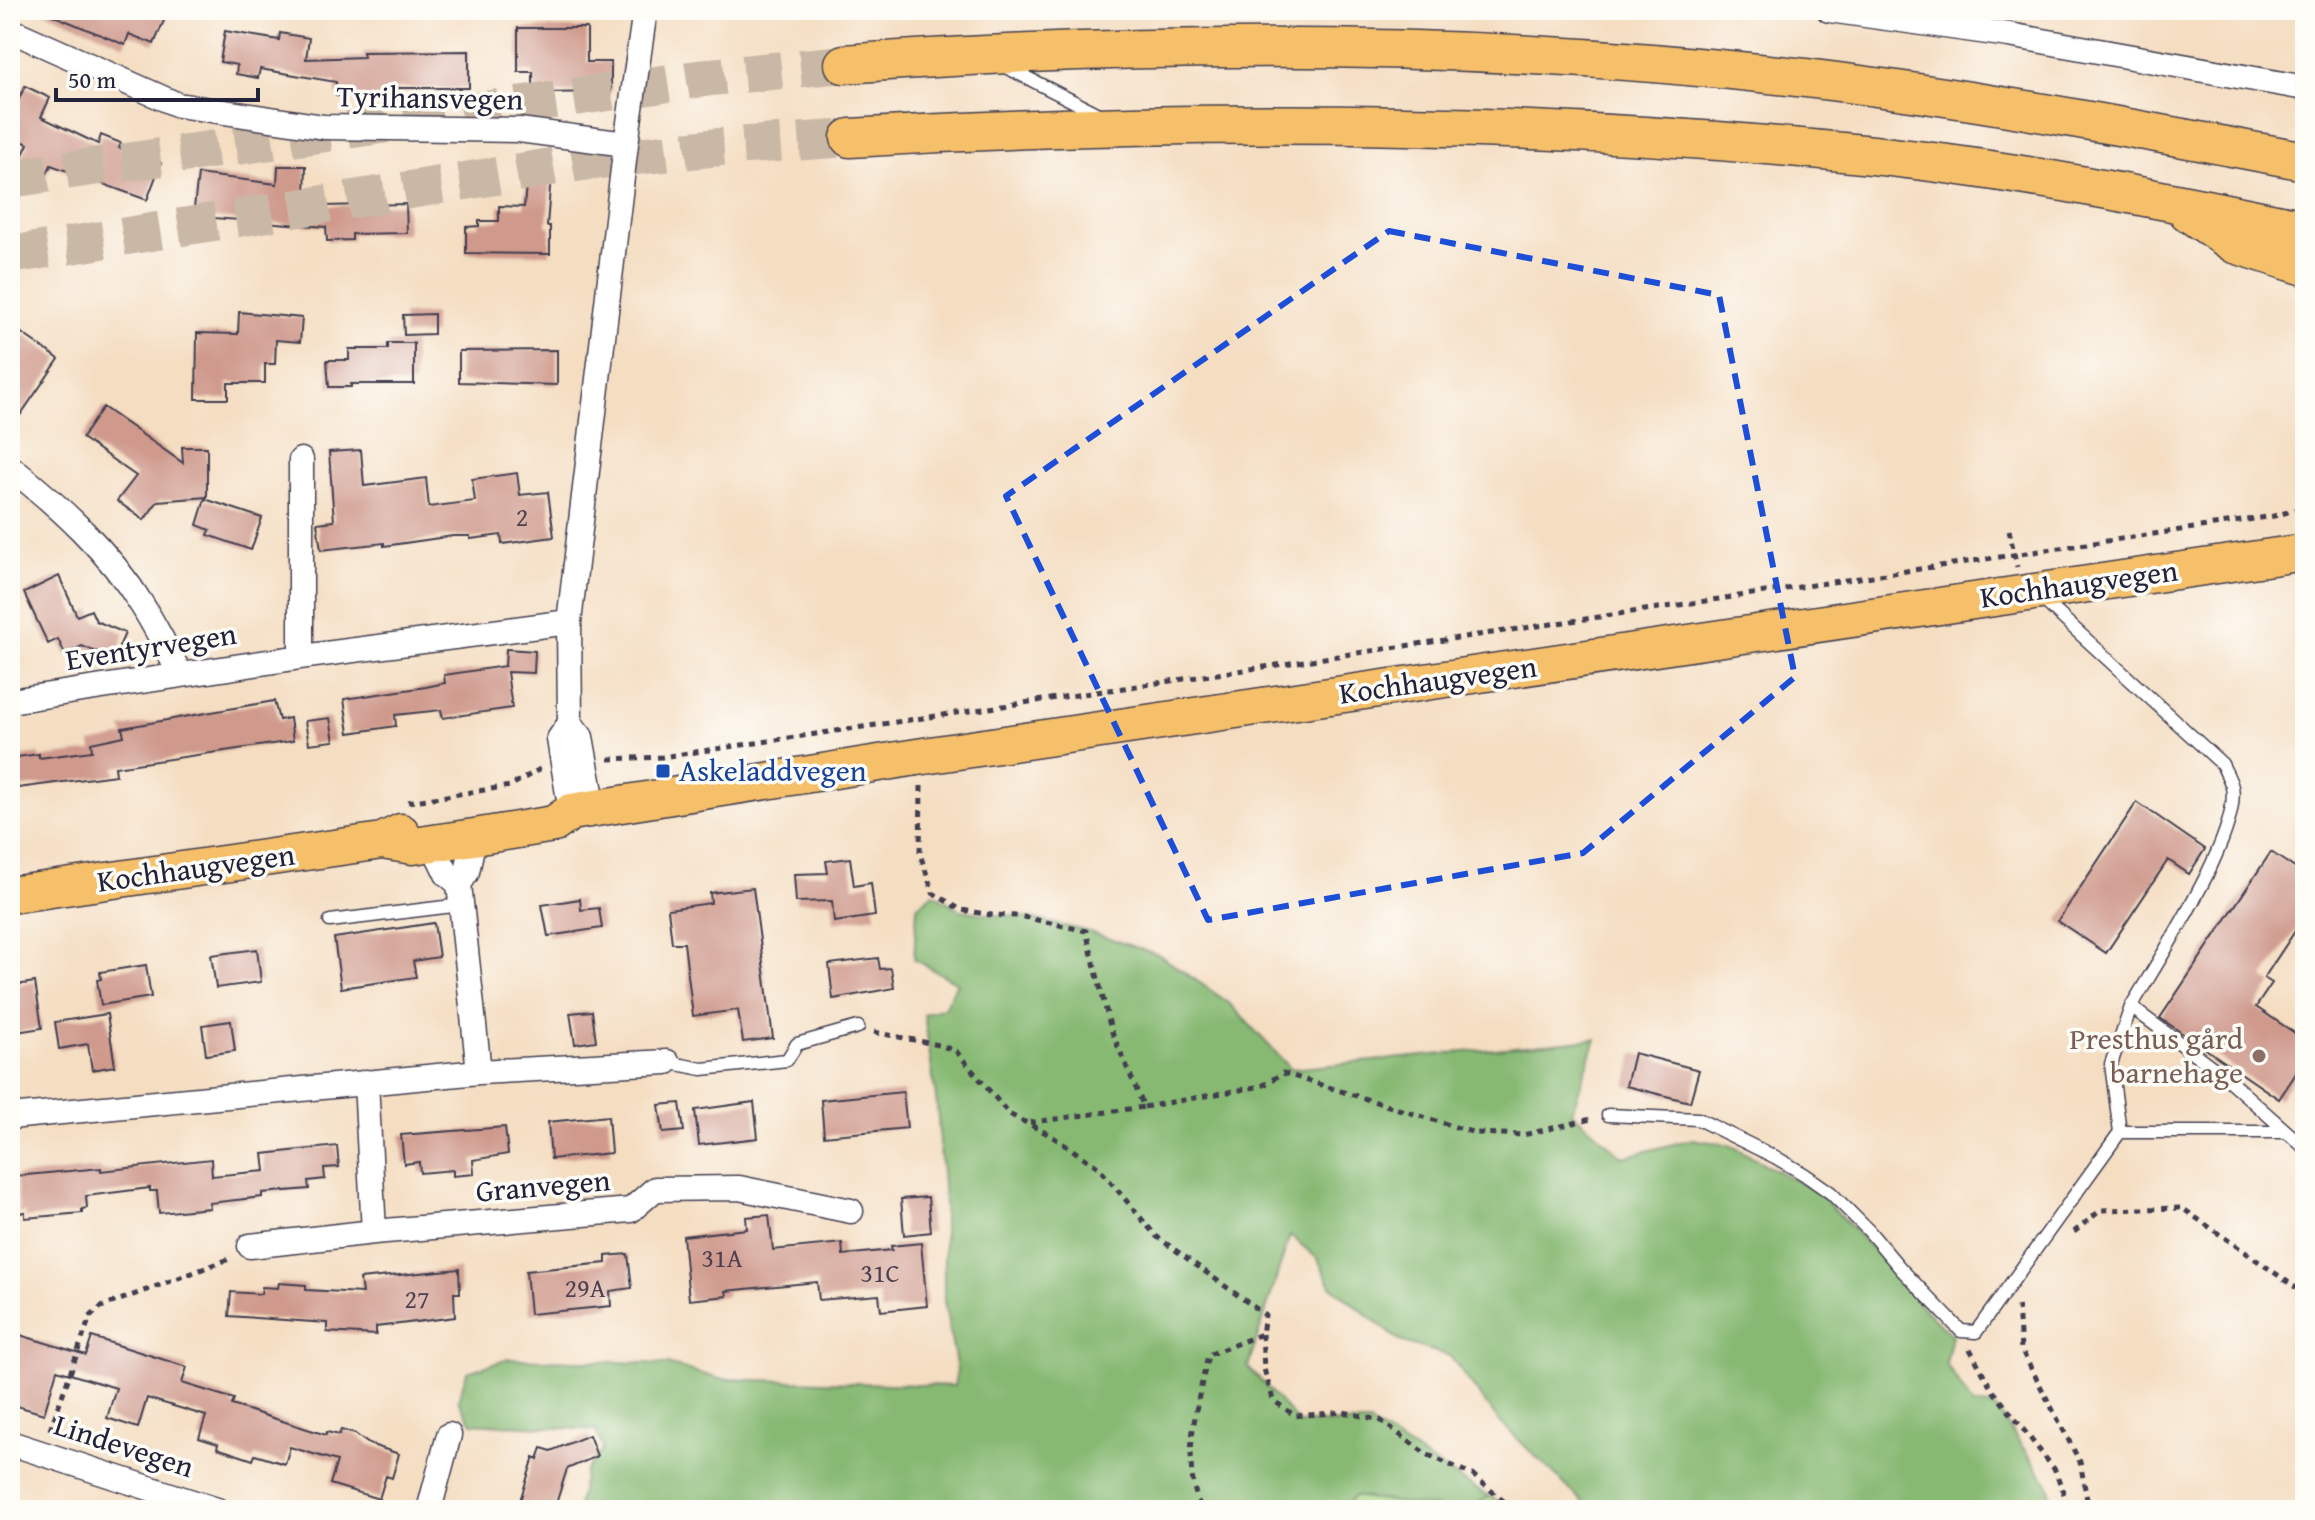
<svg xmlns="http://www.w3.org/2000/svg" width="2315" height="1520" font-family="'Gentium Book Plus',serif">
	<rect width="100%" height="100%" fill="#fdfcf7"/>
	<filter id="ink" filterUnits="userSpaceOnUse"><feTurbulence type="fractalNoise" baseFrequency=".0125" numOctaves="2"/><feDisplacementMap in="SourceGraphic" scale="16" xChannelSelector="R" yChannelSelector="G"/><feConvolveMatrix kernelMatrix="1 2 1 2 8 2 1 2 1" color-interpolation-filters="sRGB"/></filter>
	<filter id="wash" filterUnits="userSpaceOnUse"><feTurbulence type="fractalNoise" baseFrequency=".006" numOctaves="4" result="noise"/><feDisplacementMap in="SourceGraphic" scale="32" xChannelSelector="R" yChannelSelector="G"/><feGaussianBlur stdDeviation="1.8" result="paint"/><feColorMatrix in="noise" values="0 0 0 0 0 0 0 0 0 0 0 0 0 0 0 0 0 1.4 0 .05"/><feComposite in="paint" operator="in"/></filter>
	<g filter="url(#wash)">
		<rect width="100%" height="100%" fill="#f4ddc1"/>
		<path fill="#aad986" stroke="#667e60" stroke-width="2" d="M1353,1496L1451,1510H1343Z
			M1489,1497L1518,1509L1519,1510H1468Z"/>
		<path fill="#87b973" stroke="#546e57" stroke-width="2" d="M933,893L961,910L992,915L1019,916L1086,931L1159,955L1229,1003L1291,1069L1596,1039L1572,1112L1623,1157L1693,1139L1730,1145L1817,1192L1888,1265L1923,1308L1952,1335L1946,1364L1973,1405L1994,1406L2048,1484L2055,1510H1591L1499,1421L1450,1356L1400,1341L1331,1286L1318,1259L1290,1235L1248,1367L1299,1423H1369L1489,1497L1468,1510H1451L1354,1496L1343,1510H661L639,1504L633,1510H577L585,1472L603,1449L596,1430L472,1423L458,1400L467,1372L509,1359L616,1362L667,1364L720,1379L954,1386L957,1370L944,1301V1200L937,1105L924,1014L944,1008L957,983L914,959L917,907Z"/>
		<g id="blocks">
			<path fill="#cf998c" d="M40,10H150L166,16L154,44L129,34L125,45Z
				M518,28H587V62H611V92L533,93V72H518Z
				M225,31L279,40L280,33L309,38L306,59L364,57L363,52L469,51V88H397V100H364V96H336V82L260,69L258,78L236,74L237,65L220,62Z
				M25,86L50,98L41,117L98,144L101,135L121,143L119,148L161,163L147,200L51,165L46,176L19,163L28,144L10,135V102L16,105Z
				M278,166H306L305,196H324V206L406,204L407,233L352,234V240L327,241L326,227L214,218L213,227L192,225L198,174L277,184Z
				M527,173L551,175L547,226H550V254L466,253V227L479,226V221H499V206L524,207Z
				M239,312L302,318L300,342L276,340L275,364H265V383H228V399H196L197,333L238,334Z
				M434,314V334L404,335L403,315Z
				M10,325L59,359L10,430Z
				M388,343H414V384H351V387H329L327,360H349V349H388Z
				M557,350V385L459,382V351Z
				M103,407L183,463L182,447H207V497L158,501L144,520L117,501L136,476L82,438Z
				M361,450L364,486L426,478L429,507L475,501L472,479L517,473L520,495L548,492L554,537L502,544L501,535L470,539V536H453L384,546V543L321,550L317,523L334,521L329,452Z
				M205,499L262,518L251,550L208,535L210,530L197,525Z
				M59,576L77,616L91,610L96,621L125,633L114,659L82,646L65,654L58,639L48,644L24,593Z
				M506,649L535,651L534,673L507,672L512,708L443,718L441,710L395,715L396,726L349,733L344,699L426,687L445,683L444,675L505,666Z
				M274,701L279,720L290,718L293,741L115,767L116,775L10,789V758L39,754V758L92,751L91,743L124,736L122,728Z
				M330,718L334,741L309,744L305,721Z
				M2137,802L2205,849L2189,874L2168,860L2106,953L2058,921Z
				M2271,852L2305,875V916L2264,978L2272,983L2256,1007L2305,1040V1060L2279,1099L2160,1018Z
				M850,858L854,886L871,883L875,916L834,922L832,901L796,902L794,874L828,873L826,861Z
				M753,888L773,1038L743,1042L738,1010L693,1016L684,943H672L668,909L711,903L710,893Z
				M580,899L581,910L599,908L602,928L548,936L542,905Z
				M434,923L439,957L413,961L416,977L341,988L334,938Z
				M257,949L261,982L216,988L211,955Z
				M878,958L880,969L891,968L894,988L833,999L829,964Z
				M146,965L151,997L101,1005L97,980L101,979L100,972Z
				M35,982L42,1028L10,1033V986Z
				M592,1011L596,1041L575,1044L570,1013Z
				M107,1014L115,1066L92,1070L88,1044L59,1049L55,1022Z
				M231,1021L235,1051L206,1055L202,1025Z
				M1634,1053L1699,1070L1690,1102L1626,1086Z
				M903,1092L907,1128L824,1136L821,1100Z
				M754,1102L758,1138L699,1145L695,1110Z
				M680,1103L684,1131L663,1133L659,1105Z
				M608,1116L611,1153L551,1159L548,1122Z
				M505,1127L508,1154L473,1160L474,1174L453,1176V1170L420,1173L419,1162L404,1164L401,1135Z
				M337,1146L339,1167L324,1168L325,1179L308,1181L309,1189L262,1193V1197L209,1203L210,1208L159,1213L157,1191H150V1188L86,1196L87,1208L82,1209V1213L25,1218V1212L19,1213L16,1176L101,1168V1171L211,1159L212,1176L265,1171L263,1154Z
				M928,1197L931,1232L904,1235L901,1199Z
				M769,1215L773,1250L842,1243L843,1255L892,1250L891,1246L921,1243L927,1306L881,1311L879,1295L819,1300L817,1282L726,1291L727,1296L689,1300L683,1236L747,1229L746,1217Z
				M628,1254L632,1288L610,1291L611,1306L530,1314L526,1271L606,1263V1256Z
				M459,1269L460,1293H454L455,1317L376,1327V1335L327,1332V1323L229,1316L231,1292L261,1294L262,1287L278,1288L279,1283L306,1285V1290L362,1293L360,1279Z
				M10,1332L86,1355L92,1337L187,1367L182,1383L234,1399L232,1405L326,1435L327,1432L339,1435L341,1430L355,1434L369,1444L399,1454L392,1478L386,1476L379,1499L330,1484L337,1461L290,1447L285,1464L255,1455L253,1460L217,1448L218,1444L199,1438L206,1416L147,1398L138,1428L107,1418L116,1388L57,1370L44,1414L10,1404Z
				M589,1435L597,1456L567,1469L554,1510H517L534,1457L538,1459L542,1448L551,1451Z"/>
		</g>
	</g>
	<g filter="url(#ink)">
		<use href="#blocks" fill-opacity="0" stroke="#423e4f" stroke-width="2"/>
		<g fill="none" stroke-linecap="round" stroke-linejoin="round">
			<path stroke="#cab8a6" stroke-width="38" stroke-dasharray="38 19" stroke-linecap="butt" d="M10,179L711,77L844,64
				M10,255L582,162L719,147L850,138"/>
			<g stroke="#423e4f" stroke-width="15">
				<path id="service" d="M1006,67L1100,115
					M2041,598L2222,764C2225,771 2230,779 2232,787C2242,834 2156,964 2131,1007L2223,1075L2305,1148
					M330,921L461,905
					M667,1062L702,1069L787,1060L797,1044L858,1027
					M1608,1115L1698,1119L1775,1157L1804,1174L1831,1193L1869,1231L1901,1269L1961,1331L1976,1332L2120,1132L2111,1064L2131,1007
					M2120,1132H2287"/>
			</g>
			<g stroke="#423e4f" stroke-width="27">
				<path id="minor" d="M1829,10L2009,35L2305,88
					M10,30L178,105L324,127L519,130L626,144
					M10,467C59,506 109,551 142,605C156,627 168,652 181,675
					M301,657V460
					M10,701L301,657L569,622
					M570,723L581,737L594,808
					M571,812L559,739L570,723L569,622L626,144L645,10
					M432,843L447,874L459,884
					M479,1072L667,1062
					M10,1117L479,1072L459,884L467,872L474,837
					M374,1232L631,1210L655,1189L739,1188L851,1211
					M250,1246L374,1232L366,1082
					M10,1443L217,1510
					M429,1510L449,1435"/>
			</g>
			<g stroke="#423e4f" stroke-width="39">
				<path id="primary" d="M382,841L413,846L474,837L554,824L571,812L917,757L2305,552
					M10,895L382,841L401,832"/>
			</g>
			<g stroke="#423e4f" stroke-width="41">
				<path id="trunk" d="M844,64C1178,39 1514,41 1846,83C2000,103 2153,132 2305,161
					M850,138C1187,117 1527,119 1863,154C2012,169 2159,199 2305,229
					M2188,212L2235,244L2305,266"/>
			</g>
			<path stroke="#423e4f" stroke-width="5" stroke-dasharray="6 6" stroke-linecap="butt" d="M2009,530L2017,567
				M609,759L662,757L2274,516L2305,507
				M921,786L920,854L933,893L961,910L992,915L1019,916L1086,931L1111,1030L1144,1107L1026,1123
				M408,802L510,786L540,769
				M874,1032L939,1045L956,1051L1009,1114L1050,1135L1098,1167L1156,1236L1265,1315L1262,1334L1208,1355C1198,1403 1179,1464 1202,1510
				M1144,1107L1262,1086L1283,1073L1475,1133L1523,1135L1591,1119
				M2074,1232L2101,1210L2182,1208L2305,1294
				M2018,1306L2021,1349L2080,1462L2089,1510
				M1262,1334L1264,1369L1273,1400L1295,1416L1343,1412L1380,1420L1426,1454L1473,1475L1514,1510
				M1970,1349L1991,1388L2055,1470L2070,1510
				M50,1430L90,1317L101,1307L232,1258"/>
			<use href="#service" stroke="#fff" stroke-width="12"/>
			<use href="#minor" stroke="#fff" stroke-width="24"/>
			<use href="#primary" stroke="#f6c06b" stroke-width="36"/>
			<use href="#trunk" stroke="#f6c06b" stroke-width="38"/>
		</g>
	</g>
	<path fill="none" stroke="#1d4ed8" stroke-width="6" stroke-dasharray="16 10" stroke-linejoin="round" d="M1389,231L1719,295L1795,677L1583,853L1208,920L1006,496Z"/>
	<rect fill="#1a4fb4" stroke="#fdfcf7" stroke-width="3" x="655" y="763" width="16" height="16" rx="4"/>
	<circle fill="#8d6e63" stroke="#fdfcf7" stroke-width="3" cx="2259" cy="1056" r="8"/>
	<g text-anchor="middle" stroke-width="7" stroke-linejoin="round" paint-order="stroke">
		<g font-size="26" fill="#4d404f">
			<text x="522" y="526">2</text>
			<text x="722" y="1267">31A</text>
			<text x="880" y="1282">31C</text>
			<text x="585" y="1297">29A</text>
			<text x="417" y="1308">27</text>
		</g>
		<g font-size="30" fill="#22223b" stroke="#fdfcf7">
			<text transform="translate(430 98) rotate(1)" y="10">Tyrihansvegen</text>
			<text transform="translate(2079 584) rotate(-8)" y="10">Kochhaugvegen</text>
			<text transform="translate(151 647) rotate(-9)" y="10">Eventyrvegen</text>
			<text transform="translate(1438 680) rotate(-8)" y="10">Kochhaugvegen</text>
			<text transform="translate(196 868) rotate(-8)" y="10">Kochhaugvegen</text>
			<text transform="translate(543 1186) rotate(-5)" y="10">Granvegen</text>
			<text transform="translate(124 1446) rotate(18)" y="10">Lindevegen</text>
		</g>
		<g font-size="30" fill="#164399" stroke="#fdfcf7" text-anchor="start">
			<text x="679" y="781">Askeladdvegen</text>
		</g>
		<g font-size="30" fill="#785e54" stroke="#fdfcf7" text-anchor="end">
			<text x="2243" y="1049">Presthus gård<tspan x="2243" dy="34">barnehage</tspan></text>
		</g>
	</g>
	<rect width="2315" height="1520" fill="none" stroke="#fdfcf7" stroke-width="40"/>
	<path d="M56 88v12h202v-12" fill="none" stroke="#22223b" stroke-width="4"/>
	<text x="68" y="88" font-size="24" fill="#22223b" stroke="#fdfcf7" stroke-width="6" paint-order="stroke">50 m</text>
</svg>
